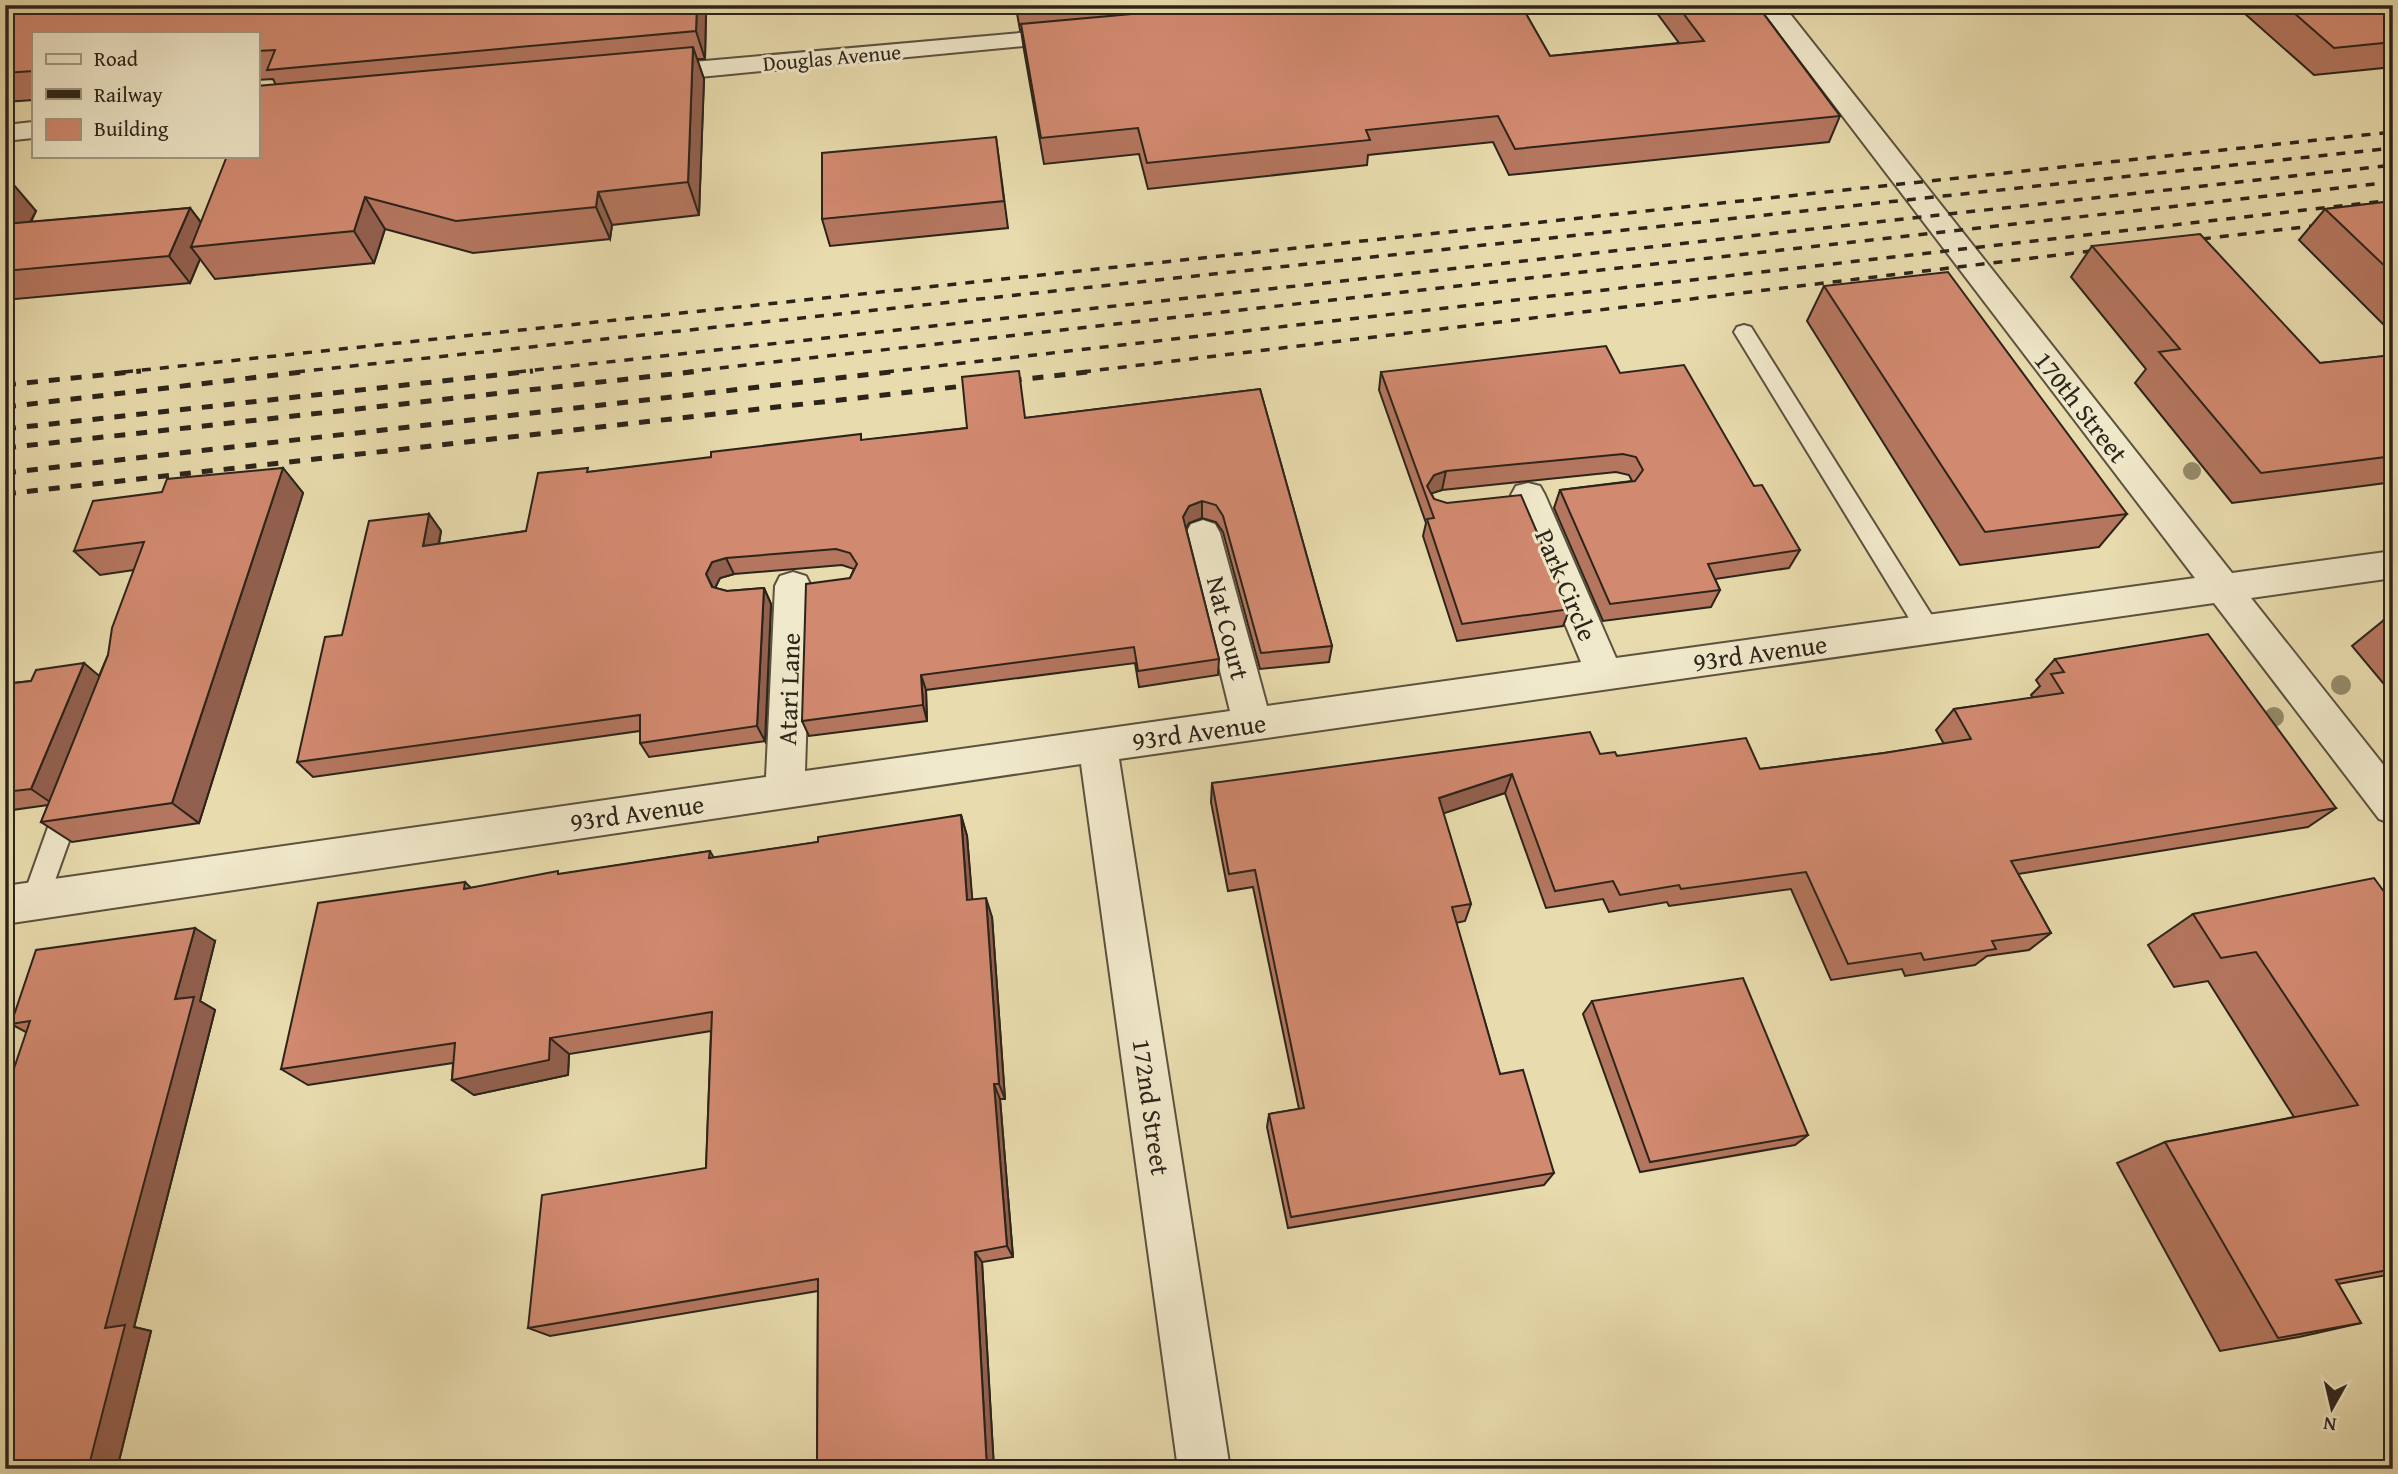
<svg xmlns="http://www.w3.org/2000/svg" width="2398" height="1474" font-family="'Gentium Book Plus',serif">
	<rect width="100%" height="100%" fill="#e8dbad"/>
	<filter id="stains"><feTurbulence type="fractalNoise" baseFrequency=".00286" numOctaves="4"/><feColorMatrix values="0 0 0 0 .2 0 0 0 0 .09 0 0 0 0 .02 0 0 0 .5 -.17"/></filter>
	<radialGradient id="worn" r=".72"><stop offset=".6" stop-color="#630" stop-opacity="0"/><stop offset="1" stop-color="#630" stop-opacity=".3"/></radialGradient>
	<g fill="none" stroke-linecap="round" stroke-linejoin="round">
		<g stroke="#5b523f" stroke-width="4">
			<path id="lane" d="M1744,325L1751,327L1936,622L1940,629L1936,636L1928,638L1920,636L1734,332L1737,327Z
				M70,791L79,794L83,802L48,900L44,908L35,912L26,908L22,900L57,802L61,794Z"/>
		</g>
		<g stroke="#5b523f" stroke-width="4">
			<path id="street" d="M1758,5H1783L2232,573L2393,551V578L2251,598L2393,777V824L2379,819L2214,603L1119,759L1230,1469H1178L1081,764L5,924V886L766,777L775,586L780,576L793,572L806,576L811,586L805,771L1230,711L1186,533L1191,524L1203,520L1215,524L1220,533L1267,706L1581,662L1511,495L1516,486L1528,483L1540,486L1545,495L1616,658L2195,578Z
				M1076,28L1085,30L1088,35L1085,40L648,82L639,79L635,74L639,69L648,66Z
				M33,122V138L5,141V125Z"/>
		</g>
		<use href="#lane" fill="#f0e8ca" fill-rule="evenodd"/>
		<use href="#street" fill="#f0e8ca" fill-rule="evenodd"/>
		<path stroke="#2c241a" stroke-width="3.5" stroke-dasharray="9 9" stroke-linecap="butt" d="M2184,241L2330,224
			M124,372L2393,132
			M296,372L2393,148
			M517,372L2393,165
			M684,372L2393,182
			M885,372L2393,200
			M1082,372L2108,249"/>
		<path stroke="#2c241a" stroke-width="5" stroke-dasharray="11 11" stroke-linecap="butt" d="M5,385L141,371
			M5,407L310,371
			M5,429L533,371
			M5,448L700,371
			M5,473L900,371
			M5,494L1097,371"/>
	</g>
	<g fill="#948b6a">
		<circle cx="2192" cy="471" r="9"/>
		<circle cx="2341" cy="685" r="10"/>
		<circle cx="2274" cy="717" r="10"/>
	</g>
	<path fill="#b4765f" stroke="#2c241a" stroke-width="2" d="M5,5H753L752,10L706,14L705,59H697L704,79L699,215L612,225L610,239L473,253L385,229L374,263L215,279L200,259L190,283L5,300V184L36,211L31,222L190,208L201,222L276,85L273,79L257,80V33H33V100L5,102Z
		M970,5H1521L1550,56L1679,43L1651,5H1757L1840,116L1829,142L1509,175L1493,142L1368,155L1367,165L1148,189L1139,154L1044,164L1024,50L1021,30H1020L1016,8L971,12Z
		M2235,5H2393V67L2314,75Z
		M996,137L1008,228L830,246L822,219Z
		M2393,201V334L2299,240L2325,209Z
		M2092,246L2320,363L2393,355V482L2232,503L2135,383L2146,369L2071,277Z
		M1824,286L2127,514L2099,547L1960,565L1807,321Z
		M1381,372L1620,373L1754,486L1800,550L1789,568L1715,579L1720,590L1711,607L1603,621L1554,508L1560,490L1632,481L1629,475L1616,472L1442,490L1431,493L1434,499L1570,609L1563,626L1457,641L1423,536L1426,523L1379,390Z
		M1260,389L1332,646L1329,662L1260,669L1223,532L1216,522L1202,518L1189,523L1186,528L1219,659L1218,675L1139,687L1135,663L926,690L927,721L809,736L802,721L850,578L854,569L842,565L734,574L720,578L715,588L727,591L764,588L771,604L765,741L649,757L640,743V731L313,777L297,762L342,635L429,514L441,531L439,544L526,531L590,472L967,428L1025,418Z
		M283,468L303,493L199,823L72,842L41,822L48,805L5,811V684L31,681L99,676L108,655L134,570L100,575L74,551L162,492Z
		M2393,619V695L2352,646L2384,620Z
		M2055,659L2336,808L2308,827L2018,874L2051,933L2029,950L1987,956L1975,965L1905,976L1902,969L1831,980L1791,889L1669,906L1667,902L1609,912L1603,899L1546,908L1505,793L1443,813L1471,904L1465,921L1456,923L1500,1074L1554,1173L1544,1185L1288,1228L1267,1127L1269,1114L1299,1109L1253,887L1228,891L1211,802L1212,783L1600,754L1760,769L1884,753L1944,744L1936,730L1954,709L2033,698L2031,695L2040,686L2036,680Z
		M961,815L967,836L972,900L992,917L1005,1099H1000L1013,1257L982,1262L994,1469H817L818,1291L550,1336L528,1328L706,1168L711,1031L569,1054L568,1075L474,1095L452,1080L453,1063L308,1085L281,1069L465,882L471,888L710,851L714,858L818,842Z
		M2393,904V1274L2338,1284L2361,1323L2299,1337L2220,1351L2117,1163L2165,1142L2294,1117L2208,981L2174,987L2148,945L2193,914Z
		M215,941L200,1001L215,1010L134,1327L151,1331L117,1469H5L26,1032L11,1024Z
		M1592,1001L1808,1135L1795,1145L1640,1172L1583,1014Z"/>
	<path fill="#92604e" stroke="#2c241a" stroke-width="2" d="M697,5H703L706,14L705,59L696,31Z
		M693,47L704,79L699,215L688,182Z
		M13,184L36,211L14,252L5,243V198Z
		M598,192L612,225L610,239L596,207Z
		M365,197L385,229L374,263L354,231Z
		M190,208L210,235L191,247L200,259L190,283L169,256Z
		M283,468L303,493L199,823L172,803Z
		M1446,471L1442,490L1430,494L1427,486L1434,475Z
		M1202,501V518L1189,523L1183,534V517L1189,506Z
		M429,514L441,531L435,562L423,546Z
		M726,558L734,574L720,578L714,590L706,574L712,562Z
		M764,588L771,604L765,741L757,726Z
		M84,663L104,680L53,804L31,789Z
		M921,675L926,690L927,721L923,705Z
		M1512,774L1505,793L1433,817L1439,798Z
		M961,815L967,836L974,919L967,900Z
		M986,898L992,917L1005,1099L999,1084Z
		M195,928L215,941L200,1001L215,1010L134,1327L151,1331L117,1469H88L105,1328L175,999Z
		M550,1038L569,1054L568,1075L474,1095L452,1080Z
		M994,1084L1000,1099L1013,1257L1007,1246Z
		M975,1252L982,1262L994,1469H987Z"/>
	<path fill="#d1896f" stroke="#2c241a" stroke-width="2" d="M5,5H697L696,31L267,70L275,50L257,51V33H33V71L5,73Z
		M1017,5H1086L1018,11Z
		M1232,5H1521L1550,56L1704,41L1677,5H1757L1840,116L1515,149L1498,116L1366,130L1370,140L1147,163L1138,128L1041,138L1021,24Z
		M2285,5H2393V42L2334,48Z
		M693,47L688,182L598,192L596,207L456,221L365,197L354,231L191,247L227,156H257V86Z
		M996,137L1004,201L822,219V153Z
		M5,184H13L5,198Z
		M2393,201V274L2325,209Z
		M190,208L169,256L5,271V224Z
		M2200,234L2320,363L2393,355V456L2261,473L2159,352L2180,349L2092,246Z
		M1948,272L2127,514L1985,532L1824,286Z
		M1606,346L1620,373L1684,365L1754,486L1762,485L1800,550L1708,564L1720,590L1610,604L1560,490L1635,481L1643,470L1636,457L1623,454L1446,471L1434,475L1427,486L1434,499L1447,503L1521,495L1570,609L1462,624L1427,519L1434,518L1381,372Z
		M1019,371L1025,418L1260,389L1332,646L1261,653L1223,516L1216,505L1202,501L1189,506L1183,517L1219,659L1138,671L1134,647L921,675L923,705L802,721L806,584L850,578L857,564L850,553L836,549L726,558L712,562L706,574L712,587L727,591L764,588L757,726L640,743V715L297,762L325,637L342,635L369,521L429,514L423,546L526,531L538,473L588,468L587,472L711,457V452L861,434V440L967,428L962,377Z
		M283,468L172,803L41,822L108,655L112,628L144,542L74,551L93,501L162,492L167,479Z
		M2393,619V631L2384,620Z
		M2208,634L2336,808L2011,861L2051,933L1992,941L1996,949L1924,960L1921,953L1848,964L1806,872L1681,889L1679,885L1620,895L1613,881L1555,891L1512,774L1439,798L1471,904L1452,907L1500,1074L1523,1070L1554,1173L1291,1217L1269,1114L1304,1108L1255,870L1229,874L1212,783L1590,732L1600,754L1615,752L1617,756L1746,738L1760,769L1884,753L1971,739L1954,709L2063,693L2051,674L2064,672L2055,659Z
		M84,663L31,789L5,792V684L31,681L36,670Z
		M961,815L967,900L986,898L999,1084H994L1007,1246L975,1252L987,1469H817L818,1279L528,1328L542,1195L706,1168L712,1012L550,1038L549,1060L452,1080L455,1043L281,1069L318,903L465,882L464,889L558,871V874L710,851L709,858L818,842V837Z
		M2374,878L2393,904V1269L2336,1280L2361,1323L2278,1338L2165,1142L2358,1105L2256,952L2221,958L2193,914Z
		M195,928L175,999L194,997L105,1328L125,1325L88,1469H5V1095L30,1021L11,1024L36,950Z
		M1743,978L1808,1135L1650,1162L1592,1001Z"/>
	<g text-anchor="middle" stroke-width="6" stroke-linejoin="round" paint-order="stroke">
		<g font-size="21" fill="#2c241a" stroke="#f0e8ca">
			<text transform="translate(832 58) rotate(-5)" y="7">Douglas Avenue</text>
		</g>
		<g font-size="26" fill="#2c241a" stroke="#f0e8ca">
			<text transform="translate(2081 407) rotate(52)" y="9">170th Street</text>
			<text transform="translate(1566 585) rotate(67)" y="9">Park Circle</text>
			<text transform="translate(1228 628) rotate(76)" y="9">Nat Court</text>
			<text transform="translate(1760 653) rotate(-8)" y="9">93rd Avenue</text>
			<text transform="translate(789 689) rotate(-88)" y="9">Atari Lane</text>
			<text transform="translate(1199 732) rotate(-8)" y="9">93rd Avenue</text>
			<text transform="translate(637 813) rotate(-8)" y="9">93rd Avenue</text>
			<text transform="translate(1151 1107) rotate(82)" y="9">172nd Street</text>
		</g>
	</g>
	<rect width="2398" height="1474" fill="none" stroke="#e8dbad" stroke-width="28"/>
	<rect x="7" y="7" width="2384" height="1460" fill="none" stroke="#2c241a" stroke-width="3.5"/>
	<rect x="14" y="14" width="2370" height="1446" fill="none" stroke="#2c241a" stroke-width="2"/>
	<rect x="32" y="32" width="228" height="126" fill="#f0e8ca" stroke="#a29a84" stroke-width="2"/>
	<rect x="46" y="54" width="35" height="10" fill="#f0e8ca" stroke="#a29a84" stroke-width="2"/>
	<text x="94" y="66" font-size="21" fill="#2c241a">Road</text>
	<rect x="46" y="89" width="35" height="10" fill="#2c241a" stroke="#a29a84" stroke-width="2"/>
	<text x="94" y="102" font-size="21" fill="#2c241a">Railway</text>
	<rect x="46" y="119" width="35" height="21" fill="#d1896f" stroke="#a29a84" stroke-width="2"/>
	<text x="94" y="136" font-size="21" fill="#2c241a">Building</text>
	<g transform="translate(2332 1408) rotate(188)" stroke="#f0e8ca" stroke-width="5" paint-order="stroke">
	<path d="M0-5L12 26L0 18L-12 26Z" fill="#2c241a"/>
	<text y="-10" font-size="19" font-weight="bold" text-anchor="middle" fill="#2c241a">N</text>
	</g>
	<rect width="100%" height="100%" filter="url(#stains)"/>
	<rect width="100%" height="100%" fill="url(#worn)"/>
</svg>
